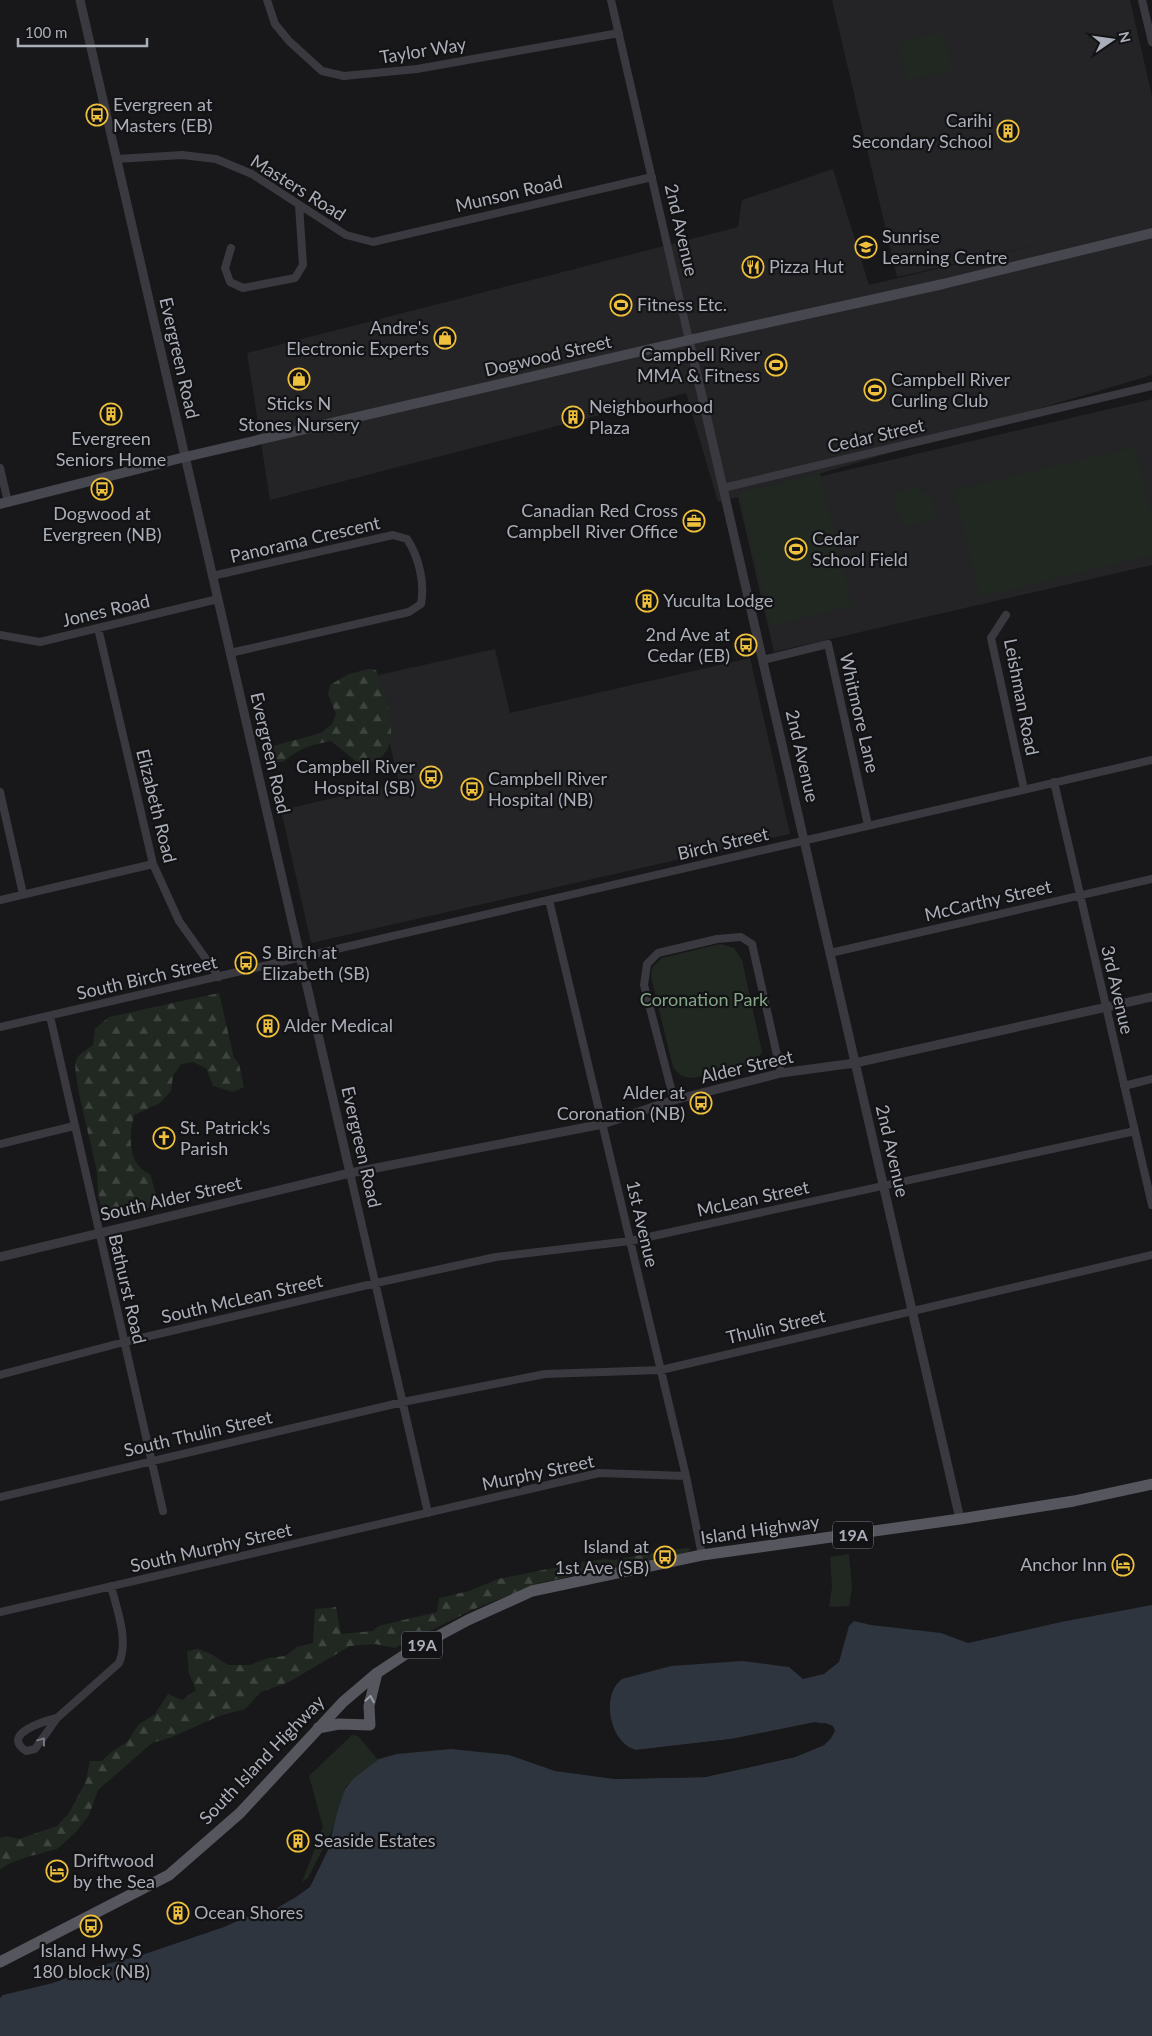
<svg xmlns="http://www.w3.org/2000/svg" width="1152" height="2036" font-family="Lato,sans-serif">
	<defs>
		<pattern id="forest-firs" width="22" height="20" patternUnits="userSpaceOnUse" patternTransform="scale(1.25)"><rect width="22" height="20" fill="#202821"/><path d="M5 1l3.5 6h-7zM16 11l3.5 6h-7z" fill="#3e453f"/></pattern>
	</defs>
	<rect width="100%" height="100%" fill="#18181a"/>
	<path fill="#242427" d="M832,0H1130L1152,96V375L775,487L1152,399V565L774,652L738,497L718,502L686,393L270,500L247,353L738,227L742,200L833,169L869,285L1058,240L897,277Z
		M495,649L510,713L750,658L790,834L311,943L281,810L399,783L374,676Z"/>
	<path fill="url(#forest-firs)" d="M369,669L376,670C384,692 405,745 377,760C372,763 364,762 358,763L331,741C310,745 300,748 283,762H271L268,752L273,746L321,733L332,724L336,714L328,694L330,685L349,674Z
		M219,993L234,1058L239,1064L244,1087L233,1092L213,1086L206,1068L193,1062L181,1064L173,1076L171,1091L160,1103L134,1115C129,1136 127,1164 150,1174L157,1198C151,1208 142,1214 129,1216C122,1217 110,1221 105,1214C97,1203 98,1186 97,1173C94,1152 71,1073 76,1060C79,1053 88,1049 93,1045L95,1029L109,1017Z
		M690,1548V1550L686,1554L647,1560L539,1583L472,1610L395,1648L375,1644L350,1646L289,1682L261,1692L245,1709L219,1716L172,1737L152,1743L98,1790L89,1815L76,1832L57,1849L27,1857L8,1864L0,1870V1838L6,1836L19,1839L57,1826L69,1813L86,1781L90,1761H102L109,1754L128,1741L138,1725L155,1714L168,1694L182,1700L196,1690L189,1673L187,1651L198,1649L211,1654L228,1665H250L268,1658L285,1656L297,1647L313,1643L315,1609L336,1607L341,1634L373,1631L378,1626L437,1612L439,1598L469,1591L498,1579L579,1563L605,1559L614,1560L668,1550Z"/>
	<path fill="#202821" d="M943,32L952,69L907,81L897,43Z
		M1135,447L1152,519V555L980,597L954,490Z
		M820,473L852,606L771,626L739,493Z
		M918,487L931,496L937,518L902,527L893,493Z
		M720,944L734,948L742,960L762,1052L756,1062L751,1065L692,1078C683,1078 678,1074 673,1067L651,977L652,968L662,958Z
		M849,1554L852,1587L849,1606L829,1607L832,1587L830,1557Z
		M352,1735L358,1736L379,1761L345,1787L340,1815L308,1878L302,1882L323,1827L309,1776Z"/>
	<path fill="#2e353e" d="M1152,1605V2036H0V1998L3,1995L53,1983L96,1967L142,1955L224,1927L246,1917L272,1911L296,1897L310,1887L328,1850L338,1810L345,1789L353,1779L379,1759L397,1754L451,1749L509,1755L555,1771L614,1779L705,1777L795,1757L824,1745L831,1738L833,1726L825,1723L731,1739L636,1750C610,1744 600,1695 622,1679L671,1666L742,1661L789,1667L803,1679L824,1674L839,1662L849,1626L854,1621L871,1625L941,1633L968,1643L1061,1622Z"/>
	<path fill="#18181a" d="M815,1722L833,1726L835,1731L831,1738L824,1745L795,1757L705,1777L614,1779V1777L705,1774L736,1769L794,1754L822,1743L829,1737L832,1730L831,1728L824,1725H815L731,1742L636,1752L626,1750L618,1742V1739L627,1748L636,1750L731,1739Z"/>
	<g fill="none" stroke-linecap="round" stroke-linejoin="round">
		<path stroke="#39393f" stroke-width="8" d="M267,0L275,24L289,41L322,71L344,76L417,69L619,33
			M611,0L689,340
			M1142,0L1152,42
			M117,159L182,155L216,159L252,174L346,235L373,242L652,177
			M231,248L225,268L230,282L243,288L295,278L303,265L299,205
			M0,468L8,502
			M723,488L1152,386
			M212,576L393,535L407,539C419,557 425,583 421,604L409,612L230,653
			M1006,615L991,638L1024,789
			M98,628L153,864L179,921L219,977
			M0,635L40,642L218,599
			M763,660L828,644L868,825
			M1054,782L1152,1205
			M0,792L23,894
			M0,900L153,864
			M549,900L686,1476L702,1555
			M830,953L1152,879
			M50,1016L163,1511
			M0,1027L1152,760
			M1124,1086L1152,1079
			M674,1100L644,985L647,964L658,953L717,939L741,937L752,944L781,1073
			M0,1144L74,1126
			M350,1173L428,1513
			M0,1375L124,1342L376,1283L496,1257L630,1241L1135,1131
			M0,1497L403,1402L545,1374L661,1370L1152,1255
			M0,1612L599,1473L686,1476
			M57,1718C45,1721 0,1734 26,1751L35,1749L57,1718L119,1663C129,1640 117,1610 111,1586"/>
		<path stroke="#39393f" stroke-width="9" d="M80,0L350,1173
			M689,340L960,1519
			M0,1257L350,1173L603,1124L674,1100L781,1073L855,1063L1152,997"/>
		<path stroke="#47484f" stroke-width="10" d="M0,504L185,457L689,340L943,284L1152,233"/>
		<path stroke="#55565e" stroke-width="11" d="M318,1728L339,1724L370,1725L369,1706L377,1673
			M0,1962L169,1875L240,1813L343,1702L377,1673L412,1650L468,1620L532,1591L702,1555L960,1519L1074,1501L1152,1484"/>
	</g>
	<defs><path id="oneway-chevron" d="M-2-3.5L2.5 0L-2 3.5" fill="none" stroke-width="1.6" stroke-linecap="round" stroke-linejoin="round" transform="scale(1.25)"/></defs>
	<use stroke="#999ca7" href="#oneway-chevron" transform="translate(370 1699) rotate(-80)"/>
	<use stroke="#777982" href="#oneway-chevron" transform="translate(42 1741) rotate(-53)"/>
	<defs>
		<g id="bus-ring" transform="scale(1.125)"><circle r="9.5" fill="#131315" stroke="#eec03b" stroke-width="1.5"/><path d="M-5-6H5V4H4V6H2V4H-2V6H-4V4H-5ZM-3.5-4V0h7V-4ZM-3.5 1.2v1.5H-2V1.2ZM2 1.2v1.5H3.5V1.2Z" fill="#eec03b"/></g>
		<g id="building-ring" transform="scale(1.125)"><circle r="9.5" fill="#131315" stroke="#eec03b" stroke-width="1.5"/><path d="M-4-6H4V6H1V3H-1V6H-4ZM-2.5-4.3h1.7v1.8h-1.7ZM.8-4.3h1.7v1.8H.8ZM-2.5-1h1.7V.8h-1.7ZM.8-1h1.7V.8H.8Z" fill="#eec03b"/></g>
		<g id="school-ring" transform="scale(1.125)"><circle r="9.5" fill="#131315" stroke="#eec03b" stroke-width="1.5"/><path d="M0-5L7-2L0 1L-7-2ZM-4 1L0 2.5L4 1V4Q0 6-4 4Z" fill="#eec03b"/></g>
		<g id="restaurant-ring" transform="scale(1.125)"><circle r="9.5" fill="#131315" stroke="#eec03b" stroke-width="1.5"/><path d="M-5-6h1v4h1v-4h1v4h1v-4h1v5L-1.5 .5V6h-2V.5L-5-1ZM5-6V6H3V1.5H1.5Q1.5-4 5-6Z" fill="#eec03b"/></g>
		<g id="stadium-ring" transform="scale(1.125)"><circle r="9.5" fill="#131315" stroke="#eec03b" stroke-width="1.5"/><path d="M0-5a6.5 5 0 1 0 0 10a6.5 5 0 1 0 0-10ZM-3.5-1.8h7v3.6h-7Z" fill="#eec03b"/></g>
		<g id="shop-ring" transform="scale(1.125)"><circle r="9.5" fill="#131315" stroke="#eec03b" stroke-width="1.5"/><path d="M-5-2.5h2.3a2.7 3.5 0 0 1 5.4 0H5L5.5 6h-11ZM-1.5-2.5h3a1.5 2.3 0 0 0-3 0Z" fill="#eec03b"/></g>
		<g id="office-ring" transform="scale(1.125)"><circle r="9.5" fill="#131315" stroke="#eec03b" stroke-width="1.5"/><path d="M-6-3h4V-5.5h4V-3h4V5H-6ZM-1-4.5V-3h2v-1.5ZM-6 0V1H6V0Z" fill="#eec03b"/></g>
		<g id="church-ring" transform="scale(1.125)"><circle r="9.5" fill="#131315" stroke="#eec03b" stroke-width="1.5"/><path d="M-1.2-6h2.4v3.5h3.3v2.4h-3.3V6h-2.4V-.1h-3.3v-2.4h3.3Z" fill="#eec03b"/></g>
		<g id="hotel-ring" transform="scale(1.125)"><circle r="9.5" fill="#131315" stroke="#eec03b" stroke-width="1.5"/><path d="M-6-4.5h1.5V1H6V5H4.5V3h-9V5H-6ZM-4 0a1.8 1.8 0 1 1 3.6 0ZM.5 0V-2.5h3Q6-2.5 6 0Z" fill="#eec03b"/></g>
	</defs>
	<g fill-rule="evenodd">
		<use href="#bus-ring" x="97" y="115"/>
		<use href="#building-ring" x="1008" y="131"/>
		<use href="#school-ring" x="866" y="247"/>
		<use href="#restaurant-ring" x="753" y="267"/>
		<use href="#stadium-ring" x="621" y="305"/>
		<use href="#shop-ring" x="445" y="338"/>
		<use href="#stadium-ring" x="776" y="365"/>
		<use href="#shop-ring" x="299" y="379"/>
		<use href="#stadium-ring" x="875" y="390"/>
		<use href="#building-ring" x="111" y="414"/>
		<use href="#building-ring" x="573" y="417"/>
		<use href="#bus-ring" x="102" y="489"/>
		<use href="#office-ring" x="694" y="521"/>
		<use href="#stadium-ring" x="796" y="549"/>
		<use href="#building-ring" x="647" y="601"/>
		<use href="#bus-ring" x="746" y="645"/>
		<use href="#bus-ring" x="431" y="777"/>
		<use href="#bus-ring" x="472" y="789"/>
		<use href="#bus-ring" x="246" y="963"/>
		<use href="#building-ring" x="268" y="1026"/>
		<use href="#bus-ring" x="701" y="1103"/>
		<use href="#church-ring" x="164" y="1138"/>
		<use href="#bus-ring" x="665" y="1557"/>
		<use href="#hotel-ring" x="1123" y="1565"/>
		<use href="#building-ring" x="298" y="1841"/>
		<use href="#hotel-ring" x="57" y="1871"/>
		<use href="#building-ring" x="178" y="1913"/>
		<use href="#bus-ring" x="91" y="1926"/>
	</g>
	<g text-anchor="middle" stroke-width="4.5" stroke-linejoin="round" paint-order="stroke">
		<g fill="#131315" stroke="#7d8088" stroke-width="1">
			<rect x="833" y="1521.5" width="40" height="27" rx="4"/>
			<rect x="402" y="1631.5" width="40" height="27" rx="4"/>
		</g>
		<g font-size="16" font-weight="bold" fill="#aaaeb9">
			<text x="853" y="1541">19A</text>
			<text x="422" y="1651">19A</text>
		</g>
		<g font-size="18" fill="#aaaeb9" stroke="#131315">
			<text transform="translate(423 51) rotate(-9)" y="6">Taylor Way</text>
			<text transform="translate(298 188) rotate(32)" y="6">Masters Road</text>
			<text transform="translate(509 194) rotate(-13)" y="6">Munson Road</text>
			<text transform="translate(681 230) rotate(77)" y="6">2nd Avenue</text>
			<text transform="translate(548 356) rotate(-13)" y="6">Dogwood Street</text>
			<text transform="translate(179 358) rotate(77)" y="6">Evergreen Road</text>
			<text transform="translate(876 436) rotate(-13)" y="6">Cedar Street</text>
			<text transform="translate(305 540) rotate(-13)" y="6">Panorama Crescent</text>
			<text transform="translate(106 611) rotate(-13)" y="6">Jones Road</text>
			<text transform="translate(1021 697) rotate(79)" y="6">Leishman Road</text>
			<text transform="translate(859 713) rotate(77)" y="6">Whitmore Lane</text>
			<text transform="translate(270 753) rotate(77)" y="6">Evergreen Road</text>
			<text transform="translate(802 756) rotate(77)" y="6">2nd Avenue</text>
			<text transform="translate(156 806) rotate(76)" y="6">Elizabeth Road</text>
			<text transform="translate(723 844) rotate(-13)" y="6">Birch Street</text>
			<text transform="translate(988 901) rotate(-13)" y="6">McCarthy Street</text>
			<text transform="translate(147 978) rotate(-13)" y="6">South Birch Street</text>
			<text transform="translate(1117 990) rotate(77)" y="6">3rd Avenue</text>
			<text transform="translate(747 1067) rotate(-13)" y="6">Alder Street</text>
			<text transform="translate(361 1147) rotate(77)" y="6">Evergreen Road</text>
			<text transform="translate(892 1151) rotate(77)" y="6">2nd Avenue</text>
			<text transform="translate(171 1199) rotate(-13)" y="6">South Alder Street</text>
			<text transform="translate(753 1199) rotate(-12)" y="6">McLean Street</text>
			<text transform="translate(642 1224) rotate(77)" y="6">1st Avenue</text>
			<text transform="translate(127 1289) rotate(77)" y="6">Bathurst Road</text>
			<text transform="translate(242 1299) rotate(-13)" y="6">South McLean Street</text>
			<text transform="translate(776 1327) rotate(-13)" y="6">Thulin Street</text>
			<text transform="translate(198 1434) rotate(-13)" y="6">South Thulin Street</text>
			<text transform="translate(538 1473) rotate(-12)" y="6">Murphy Street</text>
			<text transform="translate(760 1530) rotate(-8)" y="6">Island Highway</text>
			<text transform="translate(211 1548) rotate(-13)" y="6">South Murphy Street</text>
			<text transform="translate(262 1760) rotate(-46)" y="6">South Island Highway</text>
		</g>
		<g font-size="18" fill="#aaaeb9" stroke="#131315" text-anchor="start">
			<text x="113" y="111">Evergreen at<tspan x="113" dy="21">Masters (EB)</tspan></text>
			<text x="992" y="127" text-anchor="end">Carihi<tspan x="992" dy="21">Secondary School</tspan></text>
			<text x="882" y="243">Sunrise<tspan x="882" dy="21">Learning Centre</tspan></text>
			<text x="769" y="273">Pizza Hut</text>
			<text x="637" y="311">Fitness Etc.</text>
			<text x="429" y="334" text-anchor="end">Andre's<tspan x="429" dy="21">Electronic Experts</tspan></text>
			<text x="760" y="361" text-anchor="end">Campbell River<tspan x="760" dy="21">MMA &amp; Fitness</tspan></text>
			<text x="891" y="386">Campbell River<tspan x="891" dy="21">Curling Club</tspan></text>
			<text x="299" y="410" text-anchor="middle">Sticks N<tspan x="299" dy="21">Stones Nursery</tspan></text>
			<text x="589" y="413">Neighbourhood<tspan x="589" dy="21">Plaza</tspan></text>
			<text x="111" y="445" text-anchor="middle">Evergreen<tspan x="111" dy="21">Seniors Home</tspan></text>
			<text x="678" y="517" text-anchor="end">Canadian Red Cross<tspan x="678" dy="21">Campbell River Office</tspan></text>
			<text x="102" y="520" text-anchor="middle">Dogwood at<tspan x="102" dy="21">Evergreen (NB)</tspan></text>
			<text x="812" y="545">Cedar<tspan x="812" dy="21">School Field</tspan></text>
			<text x="663" y="607">Yuculta Lodge</text>
			<text x="730" y="641" text-anchor="end">2nd Ave at<tspan x="730" dy="21">Cedar (EB)</tspan></text>
			<text x="415" y="773" text-anchor="end">Campbell River<tspan x="415" dy="21">Hospital (SB)</tspan></text>
			<text x="488" y="785">Campbell River<tspan x="488" dy="21">Hospital (NB)</tspan></text>
			<text x="262" y="959">S Birch at<tspan x="262" dy="21">Elizabeth (SB)</tspan></text>
			<text x="284" y="1032">Alder Medical</text>
			<text x="685" y="1099" text-anchor="end">Alder at<tspan x="685" dy="21">Coronation (NB)</tspan></text>
			<text x="180" y="1134">St. Patrick's<tspan x="180" dy="21">Parish</tspan></text>
			<text x="649" y="1553" text-anchor="end">Island at<tspan x="649" dy="21">1st Ave (SB)</tspan></text>
			<text x="1107" y="1571" text-anchor="end">Anchor Inn</text>
			<text x="314" y="1847">Seaside Estates</text>
			<text x="73" y="1867">Driftwood<tspan x="73" dy="21">by the Sea</tspan></text>
			<text x="194" y="1919">Ocean Shores</text>
			<text x="91" y="1957" text-anchor="middle">Island Hwy S<tspan x="91" dy="21">180 block (NB)</tspan></text>
		</g>
		<g font-size="18" fill="#82a487" stroke="#131315">
			<text x="704" y="1006">Coronation Park</text>
		</g>
	</g>
	<g transform="translate(1112 40) rotate(77)" stroke="#131315" stroke-width="4" paint-order="stroke">
	<path d="M0-4L9 19L0 12L-9 19Z" fill="#aaaeb9"/>
	<text y="-8" font-size="14" font-weight="bold" text-anchor="middle" fill="#aaaeb9">N</text>
	</g>
	<path d="M18 38v8h129v-8" fill="none" stroke="#aaaeb9" stroke-width="2.5"/>
	<text x="25" y="38" font-size="15" fill="#aaaeb9" stroke="#131315" stroke-width="4" paint-order="stroke">100 m</text>
</svg>
